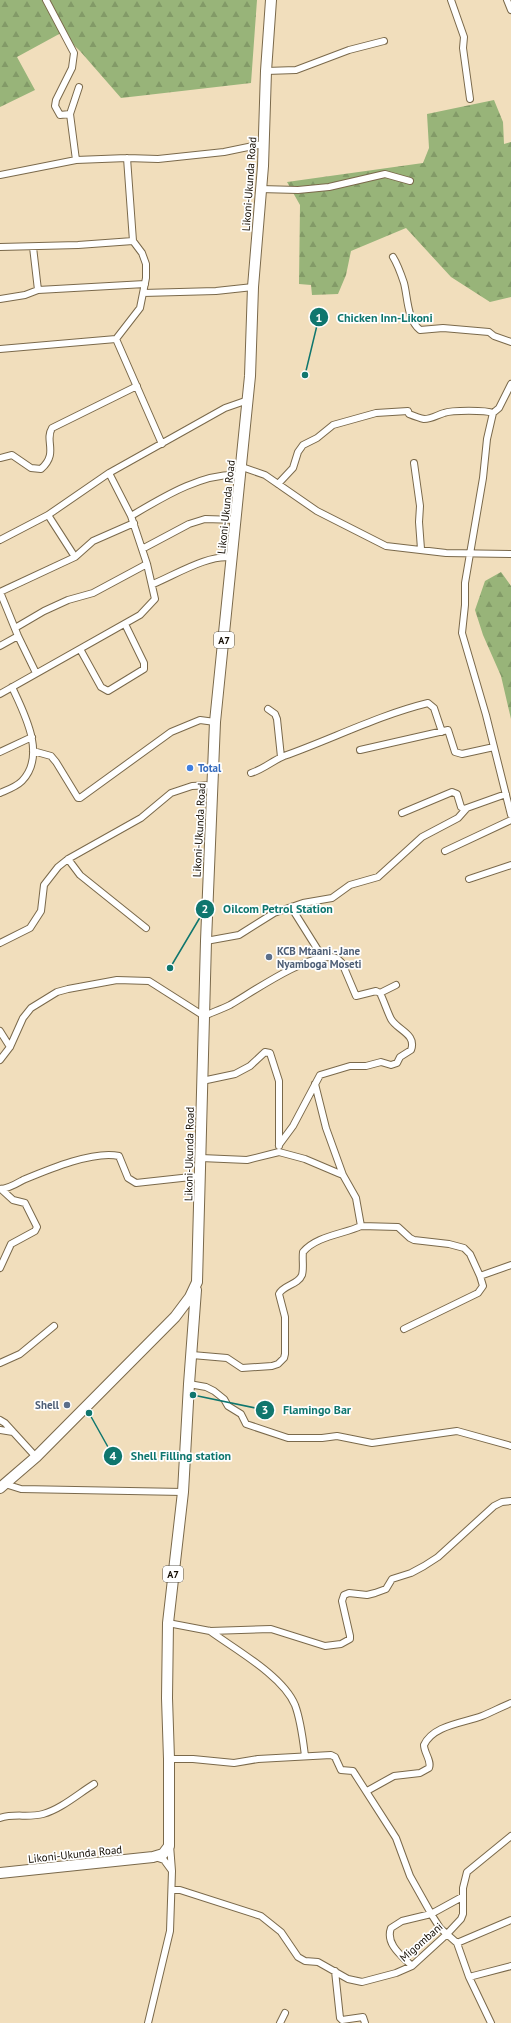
<svg xmlns="http://www.w3.org/2000/svg" width="511" height="2023" font-family="'PT Sans',sans-serif">
	<defs>
		<pattern id="forest-firs" width="22" height="20" patternUnits="userSpaceOnUse"><rect width="22" height="20" fill="#98b479"/><path d="M5 1l3.5 6h-7zM16 11l3.5 6h-7z" fill="#829a67"/></pattern>
	</defs>
	<rect width="100%" height="100%" fill="#f1debc"/>
	<path fill="url(#forest-firs)" d="M0,0H257L251,83L121,98L80,51L61,33L17,57L35,90L0,107Z
		M494,100L503,122L504,144L511,142V297L490,302L451,277L406,228L351,251L346,275L338,294L312,295L311,285L299,284L300,205L287,182L423,163L429,148L427,114Z
		M501,572L511,586V719L501,676L483,635L475,610L485,581Z"/>
	<g fill="none" stroke-linecap="round" stroke-linejoin="round">
		<g stroke="#7a694b" stroke-width="8">
			<path id="minor" d="M46,0L74,53L72,68L56,100L55,106L60,115L70,114
				M451,0L464,37L463,48L470,99
				M507,0L511,10
				M266,71L296,70L349,50L384,41
				M76,160L70,114L79,87
				M0,175L76,160L127,158L158,159L224,152L263,144
				M260,189L298,190L329,187L385,174L410,181
				M0,247L78,245L133,241
				M33,247L38,290
				M393,257C398,265 401,274 404,283C408,299 407,319 420,330L443,328L489,332L494,336L511,342
				M143,293L216,291L253,287
				M0,299L25,295L38,290L145,284
				M116,339L140,308L146,278V264L142,253L133,241L127,158
				M0,349L116,339L162,444
				M511,384L499,408L493,413L487,439L483,478L465,583V605L462,633L486,715L511,815
				M0,458L12,455L31,468L41,469C59,453 44,441 52,428L137,386
				M414,463L420,506L419,522L421,549
				M242,467L265,475L317,511L386,546L446,553L511,554
				M278,484L293,468L298,452L303,445L317,438L333,425L376,413L408,411L409,414C414,416 419,418 424,419C432,419 437,415 444,413C452,410 486,410 493,413
				M48,515L75,557
				M131,516C163,497 203,472 241,475
				M0,540L48,515L109,473L225,408L248,400
				M142,549L189,524L205,519L237,520
				M153,584C175,575 210,553 233,558
				M0,592L75,557L93,541L134,523
				M0,592L18,636L36,673
				M15,628L44,611L68,600L93,593L147,564
				M0,646L18,636
				M80,649L101,687L108,691L144,669V663L125,624
				M0,694L140,615L155,599L147,564L131,516L109,473
				M268,709L275,714L277,719L281,757
				M360,750L448,730L455,752L462,754L494,747
				M33,751L51,756L56,762L78,798H80L171,732L200,720L215,722
				M0,752L32,737
				M251,773C264,769 272,761 284,756C332,739 379,715 428,703L434,708L442,732
				M0,793C7,790 16,787 22,781C47,755 24,713 12,687
				M402,813L452,792L457,794L461,807L464,809L506,794
				M445,851L511,820
				M68,859L80,875L146,928
				M469,879L511,865
				M291,907L323,958
				M206,941L239,935L274,913L303,903L332,898L350,885L378,877L422,837L458,818L466,809
				M0,943L30,928L41,911L44,885L58,867L68,859L141,818L171,793L192,786L213,785
				M0,1031L10,1047
				M0,1060L10,1047L23,1018L31,1008L57,992L68,989L117,980L149,981L204,1016C213,1012 222,1009 230,1005C254,991 305,955 332,957C337,957 339,960 342,963L356,996L376,991L380,993L396,985
				M202,1081L235,1074L250,1066L265,1052L270,1053L279,1081V1146
				M315,1084L326,1128L343,1175
				M279,1145L293,1126L320,1075L350,1066H366L381,1062L391,1065L397,1063L400,1057L411,1050C417,1034 397,1030 391,1019C387,1011 384,1001 380,993
				M201,1158L247,1160L279,1152L305,1159L338,1173L343,1175L356,1198L361,1226L398,1227L410,1238L414,1240L449,1244L464,1248L470,1254L480,1276L511,1265
				M0,1189C8,1189 16,1184 23,1180C47,1170 94,1150 119,1156L128,1178L136,1183L200,1176
				M0,1268L11,1244L35,1231L37,1227L25,1203L13,1200L1,1189
				M404,1329L478,1293L483,1286L480,1276
				M192,1355L227,1358L242,1368L272,1366L278,1364L284,1358L285,1354V1317L279,1294C283,1285 298,1285 302,1275C304,1268 302,1259 303,1252C316,1236 344,1234 361,1226
				M0,1363L20,1354L54,1326
				M189,1384L206,1387L214,1391L224,1399L228,1406L241,1414L246,1424L288,1438H322L337,1436L372,1443L457,1431L511,1446
				M0,1420L5,1423L36,1457
				M0,1430L13,1432
				M5,1484L21,1489L183,1492
				M168,1623L210,1631L271,1629L325,1646L341,1644L350,1639V1636L342,1601L344,1595L349,1593L367,1595L375,1593L386,1589L392,1579L411,1573L424,1566L438,1557L494,1506L502,1502L511,1501
				M210,1631C236,1650 283,1676 295,1705C301,1721 303,1740 305,1756
				M169,1759H193L234,1763L258,1759L331,1755L335,1757L341,1770L353,1771L396,1838L410,1876L433,1917L440,1928L457,1943L469,1977L491,2023
				M367,1791L394,1776L420,1773L429,1768C432,1761 424,1753 424,1745C433,1725 464,1723 482,1716C492,1712 501,1707 511,1703
				M0,1818C14,1813 28,1818 43,1814C61,1809 78,1794 94,1784
				M155,1857L164,1860L172,1871L170,1845
				M172,1890H180L261,1916L281,1932L298,1957L305,1961L318,1962L348,1979L362,1982L396,1973L412,1966L447,1934L461,1919L463,1914V1888L467,1872L511,1836
				M457,1943L511,1920
				M412,1966C402,1956 385,1944 391,1928L402,1921L431,1914L462,1897
				M335,1971L340,2018L342,2020L363,2017L365,2023
				M469,1977L511,1966
				M148,2023L170,1931L172,1871
				M280,2023L285,2013"/>
		</g>
		<g stroke="#7a694b" stroke-width="12">
			<path id="trunk" d="M0,1488L36,1457L175,1317L190,1297L197,1282L206,941L215,722L250,376L253,287L263,166L266,71L271,0
				M0,1873L153,1857L163,1854L169,1846V1759L167,1698L168,1623L183,1492L189,1384L196,1290"/>
		</g>
		<use href="#minor" stroke="#fff" stroke-width="6"/>
		<use href="#trunk" stroke="#fff" stroke-width="10"/>
	</g>
	<circle fill="#3f7fe0" stroke="#fff" stroke-width="1.5" cx="190" cy="768" r="4"/>
	<g fill="#5c6f8a" stroke="#fff" stroke-width="1.5">
		<circle cx="269" cy="957" r="4"/>
		<circle cx="67" cy="1405" r="4"/>
	</g>
	<g text-anchor="middle" stroke-width="3.5" stroke-linejoin="round" paint-order="stroke">
		<g fill="#fff" stroke="#5a564f" stroke-width="1">
			<rect x="214" y="632" width="20" height="16" rx="3"/>
			<rect x="163" y="1566" width="20" height="16" rx="3"/>
		</g>
		<g font-size="10" font-weight="bold" fill="#140d03">
			<text x="224" y="644">A7</text>
			<text x="173" y="1578">A7</text>
		</g>
		<g font-size="11" fill="#140d03" stroke="#fff">
			<text transform="translate(249 184) rotate(-86)" y="4">Likoni-Ukunda Road</text>
			<text transform="translate(226 507) rotate(-84)" y="4">Likoni-Ukunda Road</text>
			<text transform="translate(199 830) rotate(-87)" y="4">Likoni-Ukunda Road</text>
			<text transform="translate(189 1154) rotate(-89)" y="4">Likoni-Ukunda Road</text>
			<text transform="translate(75 1854) rotate(-6)" y="4">Likoni-Ukunda Road</text>
			<text transform="translate(421 1942) rotate(-41)" y="4">Migombani</text>
		</g>
		<g font-size="11" font-weight="bold" fill="#366cbe" stroke="#fff" text-anchor="start">
			<text x="198" y="772">Total</text>
		</g>
		<g font-size="11" font-weight="bold" fill="#4e5e75" stroke="#fff" text-anchor="start">
			<text x="277" y="955">KCB Mtaani - Jane<tspan x="277" dy="13">Nyamboga Moseti</tspan></text>
			<text x="59" y="1409" text-anchor="end">Shell</text>
		</g>
	</g>
	<path fill="none" stroke="#0f766e" stroke-width="1.5" d="M305 375L319 317M170 968L205 909M193 1395L265 1410M89 1413L113 1456"/>
	<g fill="#0f766e" stroke="#fff" stroke-width="1.5">
		<circle cx="305" cy="375" r="4"/>
		<circle cx="170" cy="968" r="4"/>
		<circle cx="193" cy="1395" r="4"/>
		<circle cx="89" cy="1413" r="4"/>
		<circle cx="319" cy="317" r="10"/>
		<circle cx="205" cy="909" r="10"/>
		<circle cx="265" cy="1410" r="10"/>
		<circle cx="113" cy="1456" r="10"/>
	</g>
	<g font-size="12" text-anchor="middle" font-weight="bold" fill="#fff">
		<text x="319" y="322">1</text>
		<text x="205" y="913">2</text>
		<text x="265" y="1414">3</text>
		<text x="113" y="1460">4</text>
	</g>
	<g font-size="12" text-anchor="middle" font-weight="bold" fill="#0f766e" stroke="#fff" stroke-width="3.5" stroke-linejoin="round" paint-order="stroke">
		<text x="385" y="322">Chicken Inn-Likoni</text>
		<text x="278" y="913">Oilcom Petrol Station</text>
		<text x="317" y="1414">Flamingo Bar</text>
		<text x="181" y="1460">Shell Filling station</text>
	</g>
</svg>
